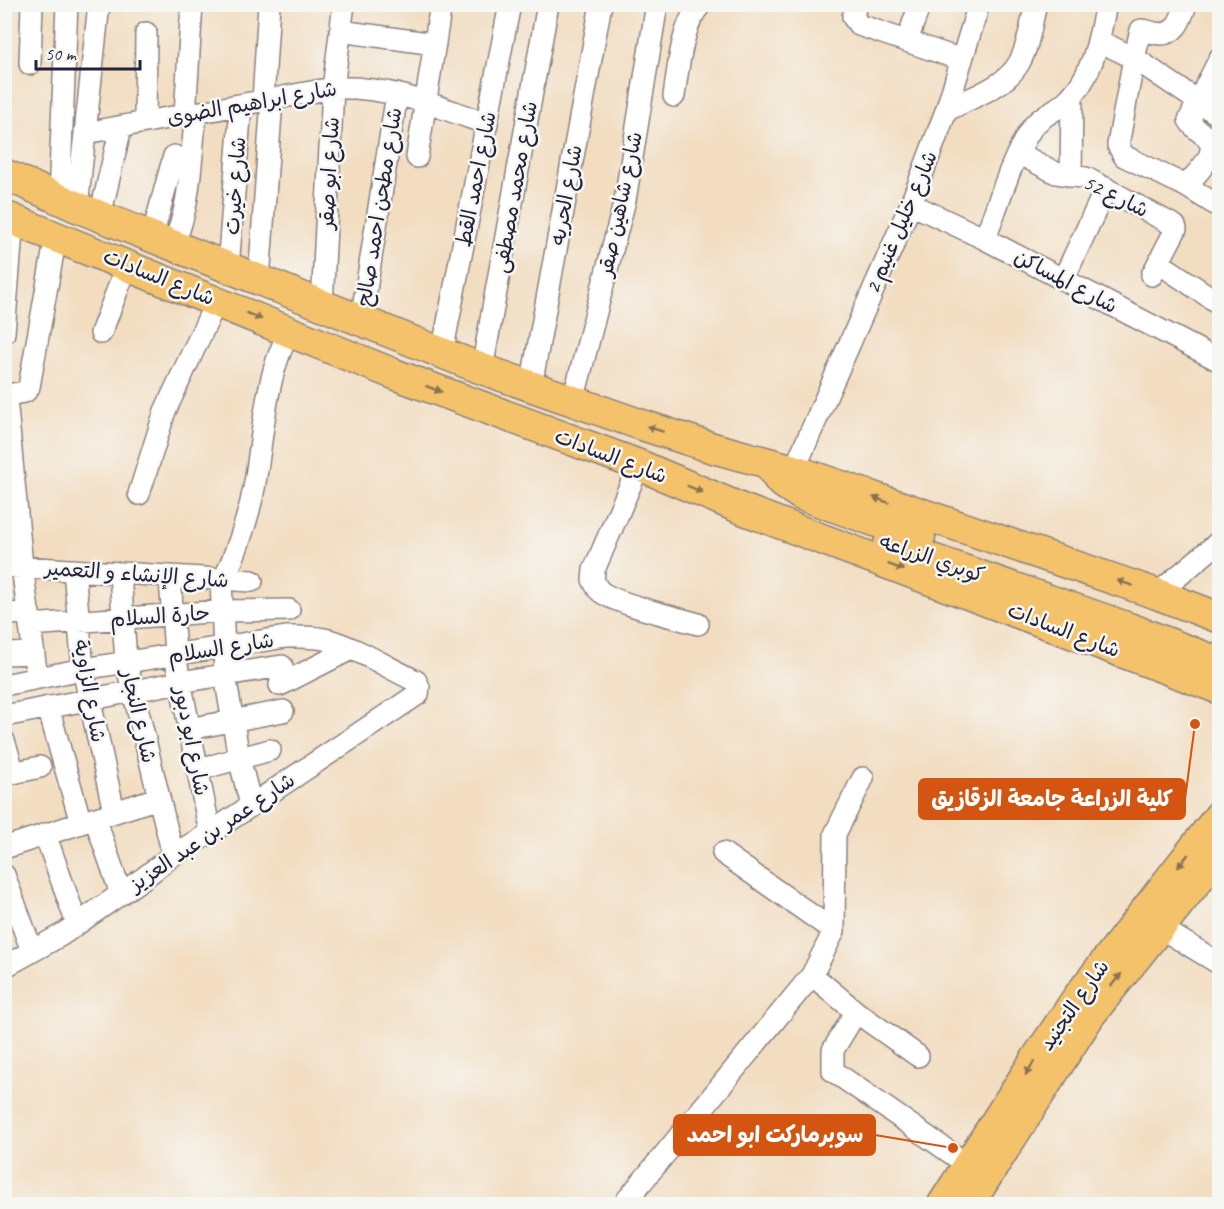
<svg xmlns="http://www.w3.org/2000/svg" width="1224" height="1209" font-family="Caveat,'Playpen Sans Arabic',sans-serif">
	<rect width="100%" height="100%" fill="#f6f6f2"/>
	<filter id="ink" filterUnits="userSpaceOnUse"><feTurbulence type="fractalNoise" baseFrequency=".0167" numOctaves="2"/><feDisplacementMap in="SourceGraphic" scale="12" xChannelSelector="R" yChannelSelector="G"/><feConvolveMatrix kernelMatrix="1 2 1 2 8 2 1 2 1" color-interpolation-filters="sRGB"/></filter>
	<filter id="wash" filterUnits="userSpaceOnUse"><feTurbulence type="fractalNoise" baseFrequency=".008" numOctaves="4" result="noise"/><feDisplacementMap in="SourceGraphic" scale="24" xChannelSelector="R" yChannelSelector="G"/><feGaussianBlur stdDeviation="1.35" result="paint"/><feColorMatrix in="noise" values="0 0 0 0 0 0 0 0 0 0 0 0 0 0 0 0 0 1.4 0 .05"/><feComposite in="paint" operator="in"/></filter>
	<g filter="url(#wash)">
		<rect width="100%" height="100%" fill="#f2ddc1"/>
	</g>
	<g filter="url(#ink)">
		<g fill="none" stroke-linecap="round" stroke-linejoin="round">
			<g stroke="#8a807e" stroke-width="24">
				<path id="minor" d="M856,4L853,17L859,25L962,60
					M1186,4C1181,20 1175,38 1155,33C1149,32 1146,30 1141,30L1134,58L1118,145L1124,156L1186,186L1220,207
					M340,31L435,44
					M907,41L920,4
					M1099,41L1134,58L1220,116
					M30,64L32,4
					M674,96C678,70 682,23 701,4
					M263,101L269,4
					M946,111L979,4
					M185,115L192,4
					M145,122L146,33
					M85,133L333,88C387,85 437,106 487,124
					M1018,153L1056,173L1086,178L1175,226L1176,229L1152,275
					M417,157L441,4
					M1071,176L1072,95
					M1186,186C1196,173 1222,152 1206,137C1200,131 1193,128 1189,120L1220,58
					M59,199L67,4
					M911,204L985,239L1220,361
					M77,207L99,4
					M100,216L121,127
					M152,237L174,156
					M985,239C999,202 1010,162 1031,129C1039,117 1053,112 1063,104C1093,80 1099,39 1106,4
					M172,245C191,212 191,152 196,113
					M1159,263L1220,304
					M228,268L241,105
					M259,280L272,99
					M1063,280L1106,188
					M322,306L333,88L344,4
					M361,321L397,94
					M4,333L13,219
					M101,333L127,265
					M442,353L510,4
					M482,369L548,4
					M531,386L601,4
					M573,401L625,200L657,4
					M639,465L594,570L593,580C595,583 597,589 600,591C613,603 678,618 698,624
					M794,470L911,204L946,111C970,97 1005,88 1019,63C1029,46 1031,23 1036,4
					M139,494L165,411L217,300
					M4,566L252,581
					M74,570L83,669L114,812
					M120,573L126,662L173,855
					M170,577L175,655L210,833
					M221,580L225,675L239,758L251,805
					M224,580C237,550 248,520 254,488C263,440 265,372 290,332
					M1157,594L1220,541
					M4,614L29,613
					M30,625L222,611L289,610
					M4,654L34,653
					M37,678L22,566L6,398V395L25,392L29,387L56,236
					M4,685L83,669L286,637C301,637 315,636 329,640C359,649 388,668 416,681L419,687L418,694L210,833L173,855L145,877L63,934L4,967
					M280,685L351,649
					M48,707L81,823
					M4,716L180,682L282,666
					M189,729L283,711
					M4,741L14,773
					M197,770L270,750
					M4,775L40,767
					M95,818L121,894
					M45,834L77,924
					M4,848L158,798
					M723,853L834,931
					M4,875L32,951
					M1159,927L1220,964
					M812,975L856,1012L918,1056
					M856,1012L833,1050V1071L968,1165
					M627,1200L812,975L834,931L835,834L863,778"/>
			</g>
			<g stroke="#8a807e" stroke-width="33">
				<path id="highway" d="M4,174L77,207L482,369L639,424L713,448L794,470L1157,594L1220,618
					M4,216L394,374L639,465L742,509L1220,689
					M771,468L780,481L801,495L920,537
					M889,544L1129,628L1220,663
					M943,1204L1038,1056L1078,997L1220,815
					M969,1204L1090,1015L1220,852"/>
			</g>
			<use href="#minor" stroke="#fff" stroke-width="21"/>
			<use href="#highway" stroke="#f3c26a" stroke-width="30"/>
		</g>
		<defs><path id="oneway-solid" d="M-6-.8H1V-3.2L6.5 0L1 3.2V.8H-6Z" transform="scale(1.5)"/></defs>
		<g fill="#8a7252">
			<use href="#oneway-solid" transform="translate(254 316) rotate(23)"/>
			<use href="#oneway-solid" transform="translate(434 389) rotate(20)"/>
			<use href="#oneway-solid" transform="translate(655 429) rotate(-162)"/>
			<use href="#oneway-solid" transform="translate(695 489) rotate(23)"/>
			<use href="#oneway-solid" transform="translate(881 500) rotate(-161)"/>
			<use href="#oneway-solid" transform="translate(896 567) rotate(21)"/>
			<use href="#oneway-solid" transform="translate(1125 583) rotate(-161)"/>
			<use href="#oneway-solid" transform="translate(1183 861) rotate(128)"/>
			<use href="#oneway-solid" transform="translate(1116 980) rotate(-51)"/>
			<use href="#oneway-solid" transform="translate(1030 1068) rotate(123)"/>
		</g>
	</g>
	<g text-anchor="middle" stroke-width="5" stroke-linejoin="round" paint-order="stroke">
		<g font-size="21" fill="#22223b" stroke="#f6f6f2">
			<text transform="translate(252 103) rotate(-10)" y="7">شارع ابراهيم الضوى</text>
			<text transform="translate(329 173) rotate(-87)" y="7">شارع ابو صقر</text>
			<text transform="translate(476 179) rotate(-79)" y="7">شارع احمد القط</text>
			<text transform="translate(235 186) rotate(-86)" y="7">شارع خيرت</text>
			<text transform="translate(515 187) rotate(-80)" y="7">شارع محمد مصطفى</text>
			<text transform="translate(566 195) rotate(-80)" y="7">شارع الحريه</text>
			<text transform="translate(1116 196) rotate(26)" y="7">شارع 52</text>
			<text transform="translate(620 204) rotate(-78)" y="7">شارع شاهين صقر</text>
			<text transform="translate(379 207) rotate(-81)" y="7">شارع مطحن احمد صالح</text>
			<text transform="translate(901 222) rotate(-67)" y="7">شارع خليل غنيم 2</text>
			<text transform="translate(159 277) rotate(22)" y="7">شارع السادات</text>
			<text transform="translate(1066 281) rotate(28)" y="7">شارع المساكن</text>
			<text transform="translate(611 456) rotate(21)" y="7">شارع السادات</text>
			<text transform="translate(932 558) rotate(19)" y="7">كوبري الزراعه</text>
			<text transform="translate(137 574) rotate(4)" y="7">شارع الإنشاء و التعمير</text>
			<text transform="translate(160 616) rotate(-4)" y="7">حارة السلام</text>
			<text transform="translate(1064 630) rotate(21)" y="7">شارع السادات</text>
			<text transform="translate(221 648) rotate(-9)" y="7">شارع السلام</text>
			<text transform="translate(90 691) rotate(80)" y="7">شارع الزاوية</text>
			<text transform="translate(139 716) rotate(77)" y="7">شارع النجار</text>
			<text transform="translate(192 741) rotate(79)" y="7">شارع ابو دبور</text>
			<text transform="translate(212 832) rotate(-34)" y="7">شارع عمر بن عبد العزيز</text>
			<text transform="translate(1074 1005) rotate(-55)" y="7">شارع التجنيد</text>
		</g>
	</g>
	<path fill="none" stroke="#d45411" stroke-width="2" d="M1195 724L1185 799M953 1148L875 1135"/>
	<g fill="#d45411" stroke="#f6f6f2" stroke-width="2">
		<circle cx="1195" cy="724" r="6"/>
		<circle cx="953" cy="1148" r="6"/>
	</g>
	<g fill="#d45411" stroke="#d45411" stroke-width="2">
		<rect x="919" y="779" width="266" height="40" rx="6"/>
		<rect x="674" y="1115" width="201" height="40" rx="6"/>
	</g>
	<g font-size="22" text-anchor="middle" font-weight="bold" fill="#fff">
		<text x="1052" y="806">كلية الزراعة جامعة الزقازيق</text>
		<text x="775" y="1142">سوبرماركت ابو احمد</text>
	</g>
	<rect width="1224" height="1209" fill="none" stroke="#f6f6f2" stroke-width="24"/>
	<path d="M36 60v9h104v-9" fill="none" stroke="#22223b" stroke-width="3"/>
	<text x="45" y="60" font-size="18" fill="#22223b" stroke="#f6f6f2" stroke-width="4.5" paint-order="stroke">50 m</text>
</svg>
